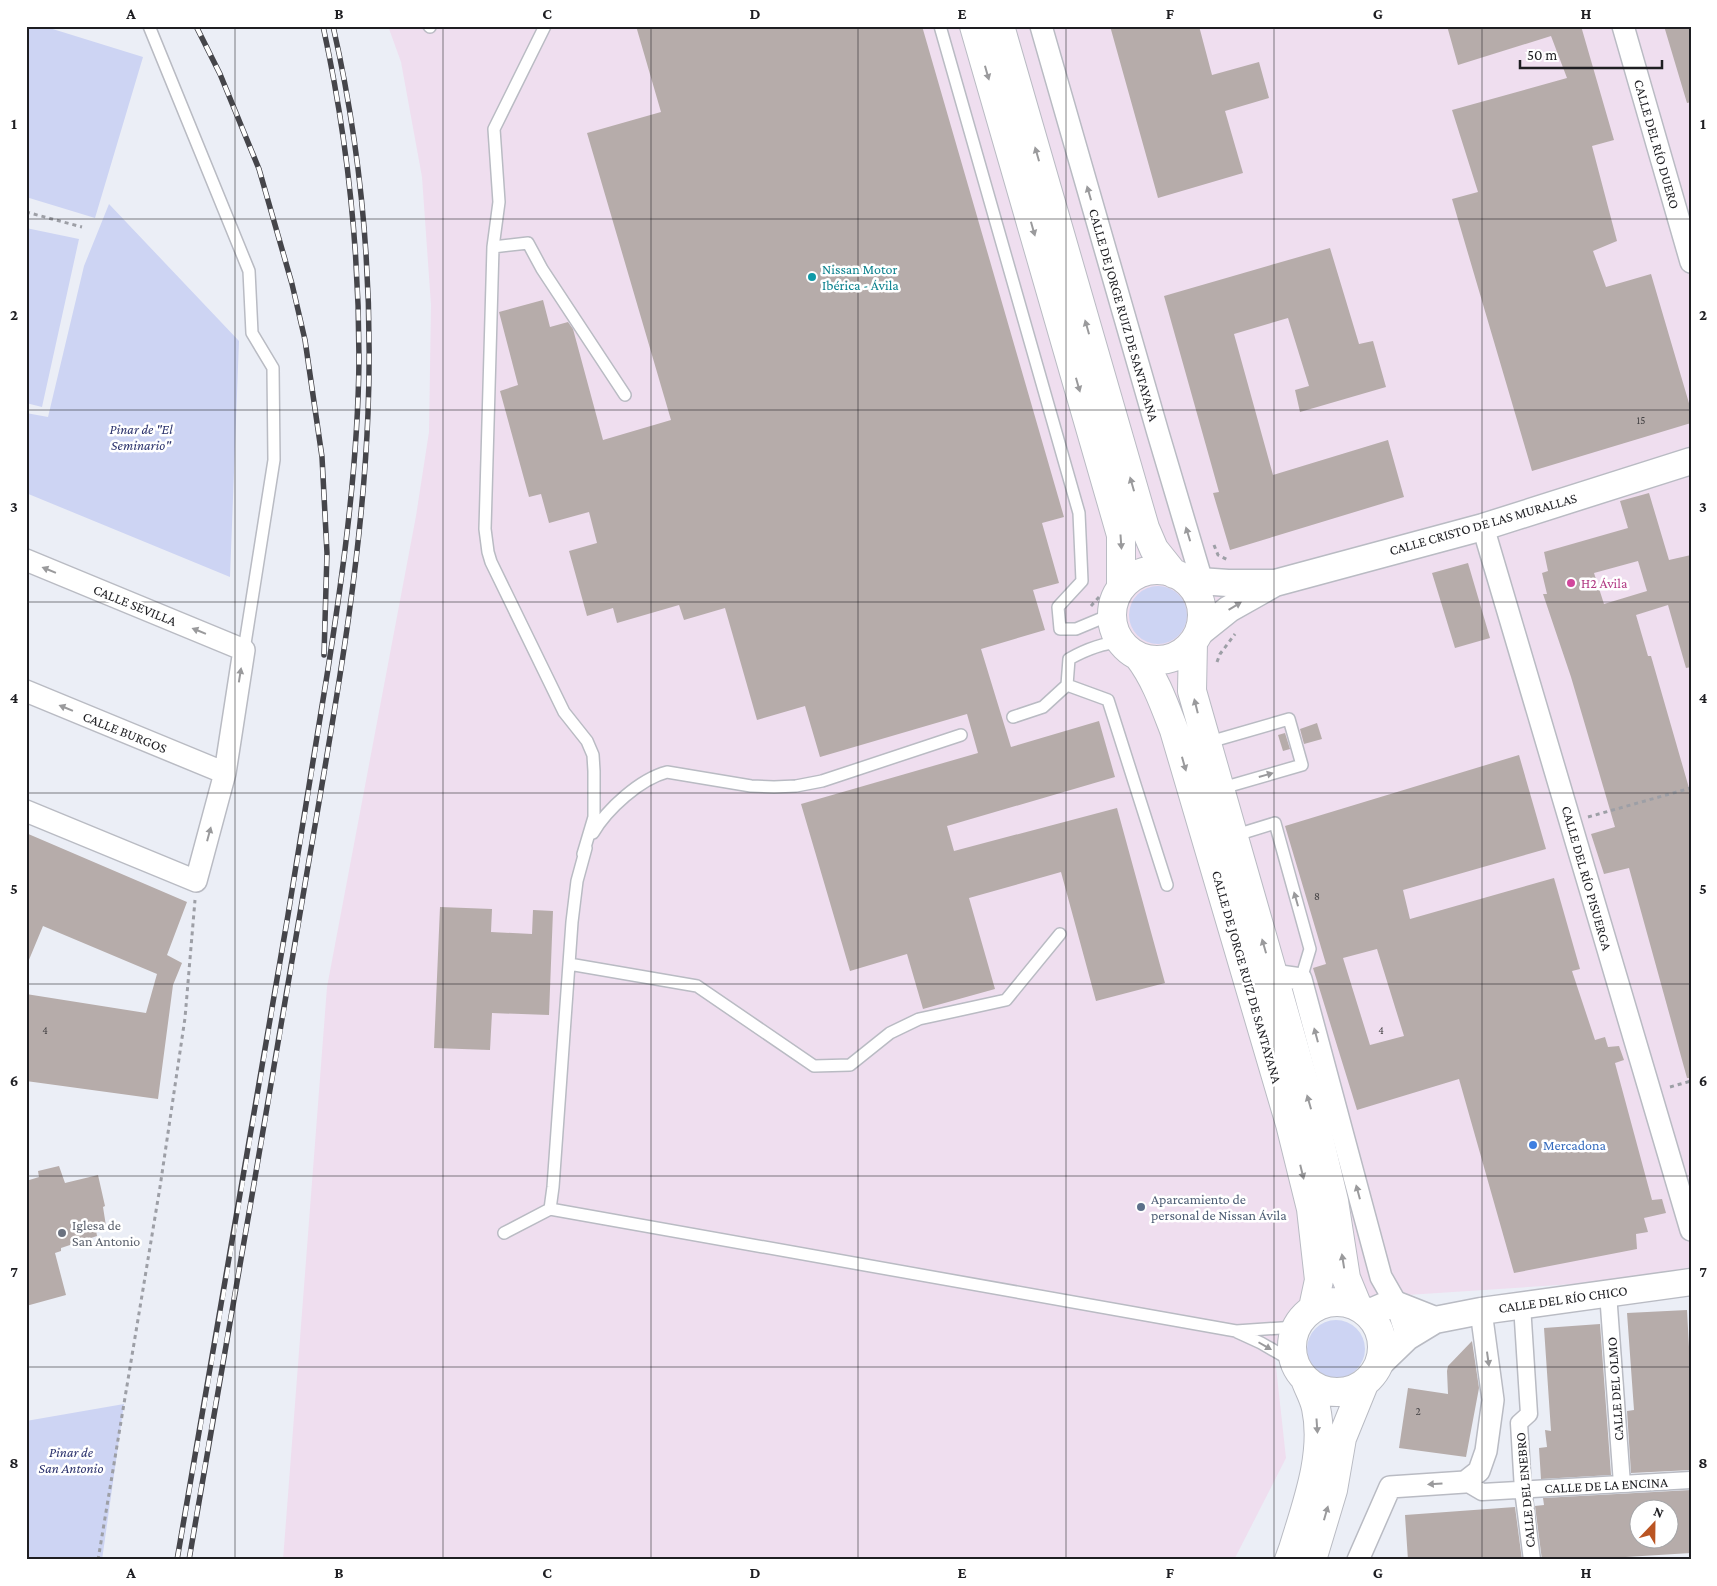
<svg xmlns="http://www.w3.org/2000/svg" width="1717" height="1586" font-family="'Crimson Pro',serif">
	<rect width="100%" height="100%" fill="#ebeef6"/>
	<path fill="#efdeef" d="M388,26H1691V1274L1667,1278L1392,1296L1299,1311L1275,1358L1286,1458L1234,1560H283L327,987L416,516L429,432L431,305L422,177L401,62Z"/>
	<path fill="#cdd4f3" d="M26,26H43L143,57L95,218L26,197Z
		M109,204L239,341L230,577L26,493V413L48,417L84,266Z
		M26,228L79,239L42,407L26,403Z
		M1129 615a29 29 0 1 1 58 0a29 29 0 1 1-58 0Z
		M1307 1349a29 29 0 1 1 58 0a29 29 0 1 1-58 0Z
		M124,1404L102,1560H26V1421Z"/>
	<path fill="#b6acaa" fill-rule="evenodd" d="M636,26H922L1064,517L1042,523L1059,583L1033,590L1045,630L981,649L1011,747L1099,721L1115,777L947,826L954,851L1117,808L1165,983L1096,1001L1061,872L969,898L995,989L923,1009L907,954L850,971L801,804L978,753L967,714L820,757L805,706L757,720L725,608L684,620L679,605L617,623L613,608L587,616L569,551L597,543L589,512L549,523L541,494L529,497L500,391L518,385L499,312L543,300L550,327L568,322L573,329L603,440L671,420L587,133L661,112Z
		M1110,26H1199L1212,75L1259,62L1269,98L1225,111L1243,173L1158,198Z
		M1447,26H1581L1614,140L1592,146L1617,241L1593,251L1606,287L1651,274L1691,410V423L1532,471L1452,199L1478,192L1452,110L1567,78L1551,36L1458,65Z
		M1664,26H1691V102L1687,103Z
		M1330,248L1359,344L1373,341L1386,387L1300,412L1295,390L1309,386L1288,318L1234,334L1273,475L1388,440L1404,497L1230,550L1213,493L1219,492L1164,296Z
		M1649,493L1669,560L1691,555V667L1686,668L1668,605L1636,615L1648,656H1651L1691,795V1078H1687L1629,868L1604,874L1591,834L1615,827L1571,677L1543,594H1547L1542,573L1548,571L1544,552L1628,528L1620,501ZM1638,561L1647,591L1604,604L1594,573Z
		M1468,563L1490,638L1455,648L1432,573Z
		M1317,723L1322,739L1304,744L1300,729Z
		M1285,733L1290,749L1283,751L1278,735Z
		M1519,755L1546,849L1403,890L1410,919L1554,878L1580,969L1572,971L1595,1040L1605,1037L1608,1047L1619,1046L1624,1060L1615,1063L1652,1200L1662,1199L1666,1213L1644,1218L1648,1232L1636,1234L1637,1249L1514,1273L1459,1079L1357,1110L1313,968L1326,964L1285,826ZM1377,949L1404,1036L1370,1045L1343,958Z
		M26,833L187,902L167,955L182,963L173,985L158,1099L26,1081V994L146,1013L157,974L43,926L26,967Z
		M440,907L492,909L491,932L532,934L533,910L553,911L549,1015L492,1013L490,1050L434,1048Z
		M59,1166L65,1183L98,1175L105,1206L103,1207L106,1226L96,1230L97,1236L61,1248V1251L55,1253L66,1295L26,1306V1181L39,1177L38,1171Z
		M1687,1310L1691,1384V1470L1631,1473L1627,1411L1634,1410L1627,1313Z
		M1600,1324L1611,1475L1541,1479L1539,1448L1547,1447L1545,1430L1551,1431L1544,1328Z
		M1472,1341L1479,1388L1466,1457L1399,1448L1408,1388L1448,1394L1447,1371L1448,1366Z
		M1691,1490V1553L1577,1560H1542L1535,1506L1544,1505L1543,1498ZM1640,1508H1670V1538H1640Z
		M1515,1507L1522,1560H1408L1405,1515Z"/>
	<g fill="none" stroke-linecap="round" stroke-linejoin="round">
		<g stroke="#b9bbc3" stroke-width="14">
			<path id="service" d="M149,26L249,271L252,333L273,368L274,460L244,650
				M429,26L430,27
				M545,26L494,129L499,202L493,247L485,529L488,552L491,562L564,712L587,741L593,755L594,771V817L583,854
				M940,26L1079,513L1082,581L1058,607L1060,629H1076L1112,614
				M493,247L528,243L542,269L625,395
				M1067,685L1108,700L1167,885
				M1013,717L1043,707L1067,685L1069,659C1085,650 1102,643 1121,642
				M1206,743L1289,719L1302,765L1219,789
				M593,833C607,809 640,779 667,772L751,786L774,787L796,786L822,781L961,735
				M1233,836L1275,823L1310,949L1301,979
				M569,964L697,986L814,1066L850,1065L890,1033L919,1019L1006,1000L1060,934
				M550,1209L553,1187L572,922L577,881L586,848
				M504,1233L550,1209L1236,1331L1296,1327
				M1237,1332L1261,1343L1294,1362"/>
		</g>
		<g stroke="#b9bbc3" stroke-width="19">
			<path id="pedestrian" d="M1608,1293L1622,1484
				M1522,1305L1529,1414L1519,1423L1523,1490L1532,1560
				M1465,1482L1482,1492L1691,1480"/>
		</g>
		<g stroke="#b9bbc3" stroke-width="24">
			<path id="minor" d="M1041,26L1158,433L1202,581L1201,604
				M1623,26L1691,262
				M1483,527L1691,1230
				M26,560L244,650L225,773L196,881L26,811
				M26,691L225,773
				M1273,975L1301,979L1381,1277L1397,1305L1407,1337
				M1358,1560L1390,1487L1465,1482L1479,1471L1486,1451L1493,1400L1481,1311"/>
		</g>
		<g stroke="#b9bbc3" stroke-width="29">
			<path id="tertiary" d="M1185,580L1228,583H1274
				M1199,633L1229,609L1275,583L1483,527L1691,461
				M1368,1313L1382,1307L1397,1305L1435,1320
				M1379,1364L1407,1337L1435,1320L1481,1311L1691,1282"/>
		</g>
		<g stroke="#b9bbc3" stroke-width="30">
			<path id="trunk" d="M974,26L1121,535V588
				M1000,26L1145,528L1154,549L1174,574
				M1112 615a45 45 0 1 1 90 0a45 45 0 1 1-90 0Z
				M1193,642L1192,691L1314,1117L1334,1201L1346,1278L1358,1307
				M1138,656C1155,678 1164,704 1174,730L1290,1124L1311,1209L1319,1280L1313,1308
				M1292 1347a45 45 0 1 1 90 0a45 45 0 1 1-90 0Z
				M1289,1560L1293,1549C1306,1506 1326,1454 1316,1408C1314,1398 1308,1388 1305,1379
				M1312,1560L1333,1490L1342,1438L1364,1384"/>
		</g>
		<path stroke="#9d9fa6" stroke-width="3" stroke-dasharray="4 4" stroke-linecap="butt" d="M26,212L82,227
			M1214,545L1218,555L1228,560
			M1091,606L1100,596
			M1217,662L1220,654L1235,634
			M1588,817L1691,788
			M1670,1087L1691,1081
			M98,1560L160,1187L185,1018L195,900"/>
		<use href="#service" stroke="#fff" stroke-width="11"/>
		<use href="#pedestrian" stroke="#fff" stroke-width="16"/>
		<use href="#minor" stroke="#fff" stroke-width="21"/>
		<use href="#tertiary" stroke="#fff" stroke-width="26"/>
		<use href="#trunk" stroke="#fff" stroke-width="28"/>
		<g stroke="#45454a" stroke-width="5.5">
			<path id="rail" d="M196,26L220,74L259,169L292,284L305,340L322,457L327,553L324,655
				M177,1560C215,1345 252,1130 288,915C302,833 315,751 328,669C344,566 358,463 359,359C359,247 347,136 323,26
				M189,1560C227,1334 268,1110 305,884C331,730 362,569 368,413C373,283 362,153 333,26"/>
		</g>
		<use href="#rail" stroke="#fff" stroke-width="4" stroke-dasharray="11" stroke-linecap="butt"/>
	</g>
	<defs><path id="oneway-solid" d="M-6-.8H1V-3.2L6.5 0L1 3.2V.8H-6Z" transform="scale(1.25)"/></defs>
	<g fill="#9a9a9c">
		<use href="#oneway-solid" transform="translate(987 73) rotate(74)"/>
		<use href="#oneway-solid" transform="translate(1037 154) rotate(-106)"/>
		<use href="#oneway-solid" transform="translate(1089 193) rotate(-106)"/>
		<use href="#oneway-solid" transform="translate(1033 229) rotate(74)"/>
		<use href="#oneway-solid" transform="translate(1087 327) rotate(-106)"/>
		<use href="#oneway-solid" transform="translate(1078 385) rotate(74)"/>
		<use href="#oneway-solid" transform="translate(1132 484) rotate(-106)"/>
		<use href="#oneway-solid" transform="translate(1188 534) rotate(-107)"/>
		<use href="#oneway-solid" transform="translate(1121 542) rotate(86)"/>
		<use href="#oneway-solid" transform="translate(49 570) rotate(-158)"/>
		<use href="#oneway-solid" transform="translate(1235 606) rotate(-31)"/>
		<use href="#oneway-solid" transform="translate(199 631) rotate(-158)"/>
		<use href="#oneway-solid" transform="translate(240 675) rotate(-81)"/>
		<use href="#oneway-solid" transform="translate(1196 706) rotate(-104)"/>
		<use href="#oneway-solid" transform="translate(66 708) rotate(-158)"/>
		<use href="#oneway-solid" transform="translate(1184 764) rotate(74)"/>
		<use href="#oneway-solid" transform="translate(1266 775) rotate(-16)"/>
		<use href="#oneway-solid" transform="translate(209 834) rotate(-75)"/>
		<use href="#oneway-solid" transform="translate(1296 899) rotate(-106)"/>
		<use href="#oneway-solid" transform="translate(1264 946) rotate(-106)"/>
		<use href="#oneway-solid" transform="translate(1316 1035) rotate(-105)"/>
		<use href="#oneway-solid" transform="translate(1309 1102) rotate(-106)"/>
		<use href="#oneway-solid" transform="translate(1302 1172) rotate(76)"/>
		<use href="#oneway-solid" transform="translate(1358 1192) rotate(-105)"/>
		<use href="#oneway-solid" transform="translate(1343 1261) rotate(-99)"/>
		<use href="#oneway-solid" transform="translate(1265 1346) rotate(30)"/>
		<use href="#oneway-solid" transform="translate(1488 1359) rotate(82)"/>
		<use href="#oneway-solid" transform="translate(1317 1426) rotate(86)"/>
		<use href="#oneway-solid" transform="translate(1435 1484) rotate(176)"/>
		<use href="#oneway-solid" transform="translate(1326 1513) rotate(-74)"/>
	</g>
	<path fill="none" stroke="#1e1e22" stroke-width="1" stroke-opacity="0.55" d="M235,26V1560M443,26V1560M651,26V1560M858,26V1560M1066,26V1560M1274,26V1560M1482,26V1560M26,219H1691M26,410H1691M26,602H1691M26,793H1691M26,984H1691M26,1176H1691M26,1367H1691"/>
	<circle fill="#0f9aa8" stroke="#fff" stroke-width="2" cx="812" cy="277" r="5"/>
	<circle fill="#d1479c" stroke="#fff" stroke-width="2" cx="1571" cy="583" r="5"/>
	<circle fill="#3f7fe0" stroke="#fff" stroke-width="2" cx="1533" cy="1145" r="5"/>
	<circle fill="#5c6f8a" stroke="#fff" stroke-width="2" cx="1141" cy="1207" r="5"/>
	<circle fill="#6b7280" stroke="#fff" stroke-width="2" cx="62" cy="1233" r="5"/>
	<g text-anchor="middle" stroke-width="5" stroke-linejoin="round" paint-order="stroke">
		<g font-size="11" fill="#444244">
			<text x="1641" y="424">15</text>
			<text x="1317" y="900">8</text>
			<text x="45" y="1034">4</text>
			<text x="1381" y="1034">4</text>
			<text x="1418" y="1415">2</text>
		</g>
		<g font-size="14" fill="#1e1e22" stroke="#fff">
			<text transform="translate(1657 144) rotate(74)" y="5">CALLE DEL RÍO DUERO</text>
			<text transform="translate(1124 315) rotate(74)" y="5">CALLE DE JORGE RUIZ DE SANTAYANA</text>
			<text transform="translate(1483 524) rotate(-16)" y="5">CALLE CRISTO DE LAS MURALLAS</text>
			<text transform="translate(135 605) rotate(22)" y="5">CALLE SEVILLA</text>
			<text transform="translate(125 732) rotate(22)" y="5">CALLE BURGOS</text>
			<text transform="translate(1587 878) rotate(74)" y="5">CALLE DEL RÍO PISUERGA</text>
			<text transform="translate(1247 977) rotate(74)" y="5">CALLE DE JORGE RUIZ DE SANTAYANA</text>
			<text transform="translate(1563 1299) rotate(-8)" y="5">CALLE DEL RÍO CHICO</text>
			<text transform="translate(1615 1389) rotate(-94)" y="5">CALLE DEL OLMO</text>
			<text transform="translate(1606 1485) rotate(-3)" y="5">CALLE DE LA ENCINA</text>
			<text transform="translate(1525 1490) rotate(-95)" y="5">CALLE DEL ENEBRO</text>
		</g>
		<g font-size="14" fill="#0d838f" stroke="#fff" text-anchor="start">
			<text x="822" y="274">Nissan Motor<tspan x="822" dy="16">Ibérica - Ávila</tspan></text>
		</g>
		<g font-size="14" font-style="italic" fill="#2c336d" stroke="#fff">
			<text x="141" y="434">Pinar de "El<tspan x="141" dy="16">Seminario"</tspan></text>
			<text x="71" y="1457">Pinar de<tspan x="71" dy="16">San Antonio</tspan></text>
		</g>
		<g font-size="14" fill="#b23c85" stroke="#fff" text-anchor="start">
			<text x="1581" y="588">H2 Ávila</text>
		</g>
		<g font-size="14" fill="#366cbe" stroke="#fff" text-anchor="start">
			<text x="1543" y="1150">Mercadona</text>
		</g>
		<g font-size="14" fill="#4e5e75" stroke="#fff" text-anchor="start">
			<text x="1151" y="1204">Aparcamiento de<tspan x="1151" dy="16">personal de Nissan Ávila</tspan></text>
		</g>
		<g font-size="14" fill="#5b616d" stroke="#fff" text-anchor="start">
			<text x="72" y="1230">Iglesa de<tspan x="72" dy="16">San Antonio</tspan></text>
		</g>
	</g>
	<rect width="1717" height="1586" fill="none" stroke="#ffffff" stroke-width="55"/>
	<g transform="translate(1654 1524) rotate(22)"><circle r="24" fill="#ffffff" stroke="#a5a5a7"/>
	<path d="M0-4L9 19L0 12L-9 19Z" fill="#ba5523"/>
	<text y="-8" font-size="14" font-weight="bold" text-anchor="middle" fill="#1e1e22">N</text>
	</g>
	<path d="M1520 60v8h142v-8" fill="none" stroke="#1e1e22" stroke-width="2.5"/>
	<text x="1527" y="60" font-size="15" fill="#1e1e22" stroke="#ffffff" stroke-width="4" paint-order="stroke">50 m</text>
	<rect x="28" y="28" width="1662" height="1530" fill="none" stroke="#1e1e22" stroke-width="2"/>
	<g font-size="16" text-anchor="middle" font-weight="bold" fill="#1e1e22">
		<text x="131" y="19">A</text>
		<text x="339" y="19">B</text>
		<text x="547" y="19">C</text>
		<text x="755" y="19">D</text>
		<text x="962" y="19">E</text>
		<text x="1170" y="19">F</text>
		<text x="1378" y="19">G</text>
		<text x="1586" y="19">H</text>
		<text x="14" y="129">1</text>
		<text x="1703" y="129">1</text>
		<text x="14" y="320">2</text>
		<text x="1703" y="320">2</text>
		<text x="14" y="512">3</text>
		<text x="1703" y="512">3</text>
		<text x="14" y="703">4</text>
		<text x="1703" y="703">4</text>
		<text x="14" y="894">5</text>
		<text x="1703" y="894">5</text>
		<text x="14" y="1086">6</text>
		<text x="1703" y="1086">6</text>
		<text x="14" y="1277">7</text>
		<text x="1703" y="1277">7</text>
		<text x="14" y="1468">8</text>
		<text x="1703" y="1468">8</text>
		<text x="131" y="1578">A</text>
		<text x="339" y="1578">B</text>
		<text x="547" y="1578">C</text>
		<text x="755" y="1578">D</text>
		<text x="962" y="1578">E</text>
		<text x="1170" y="1578">F</text>
		<text x="1378" y="1578">G</text>
		<text x="1586" y="1578">H</text>
	</g>
</svg>
